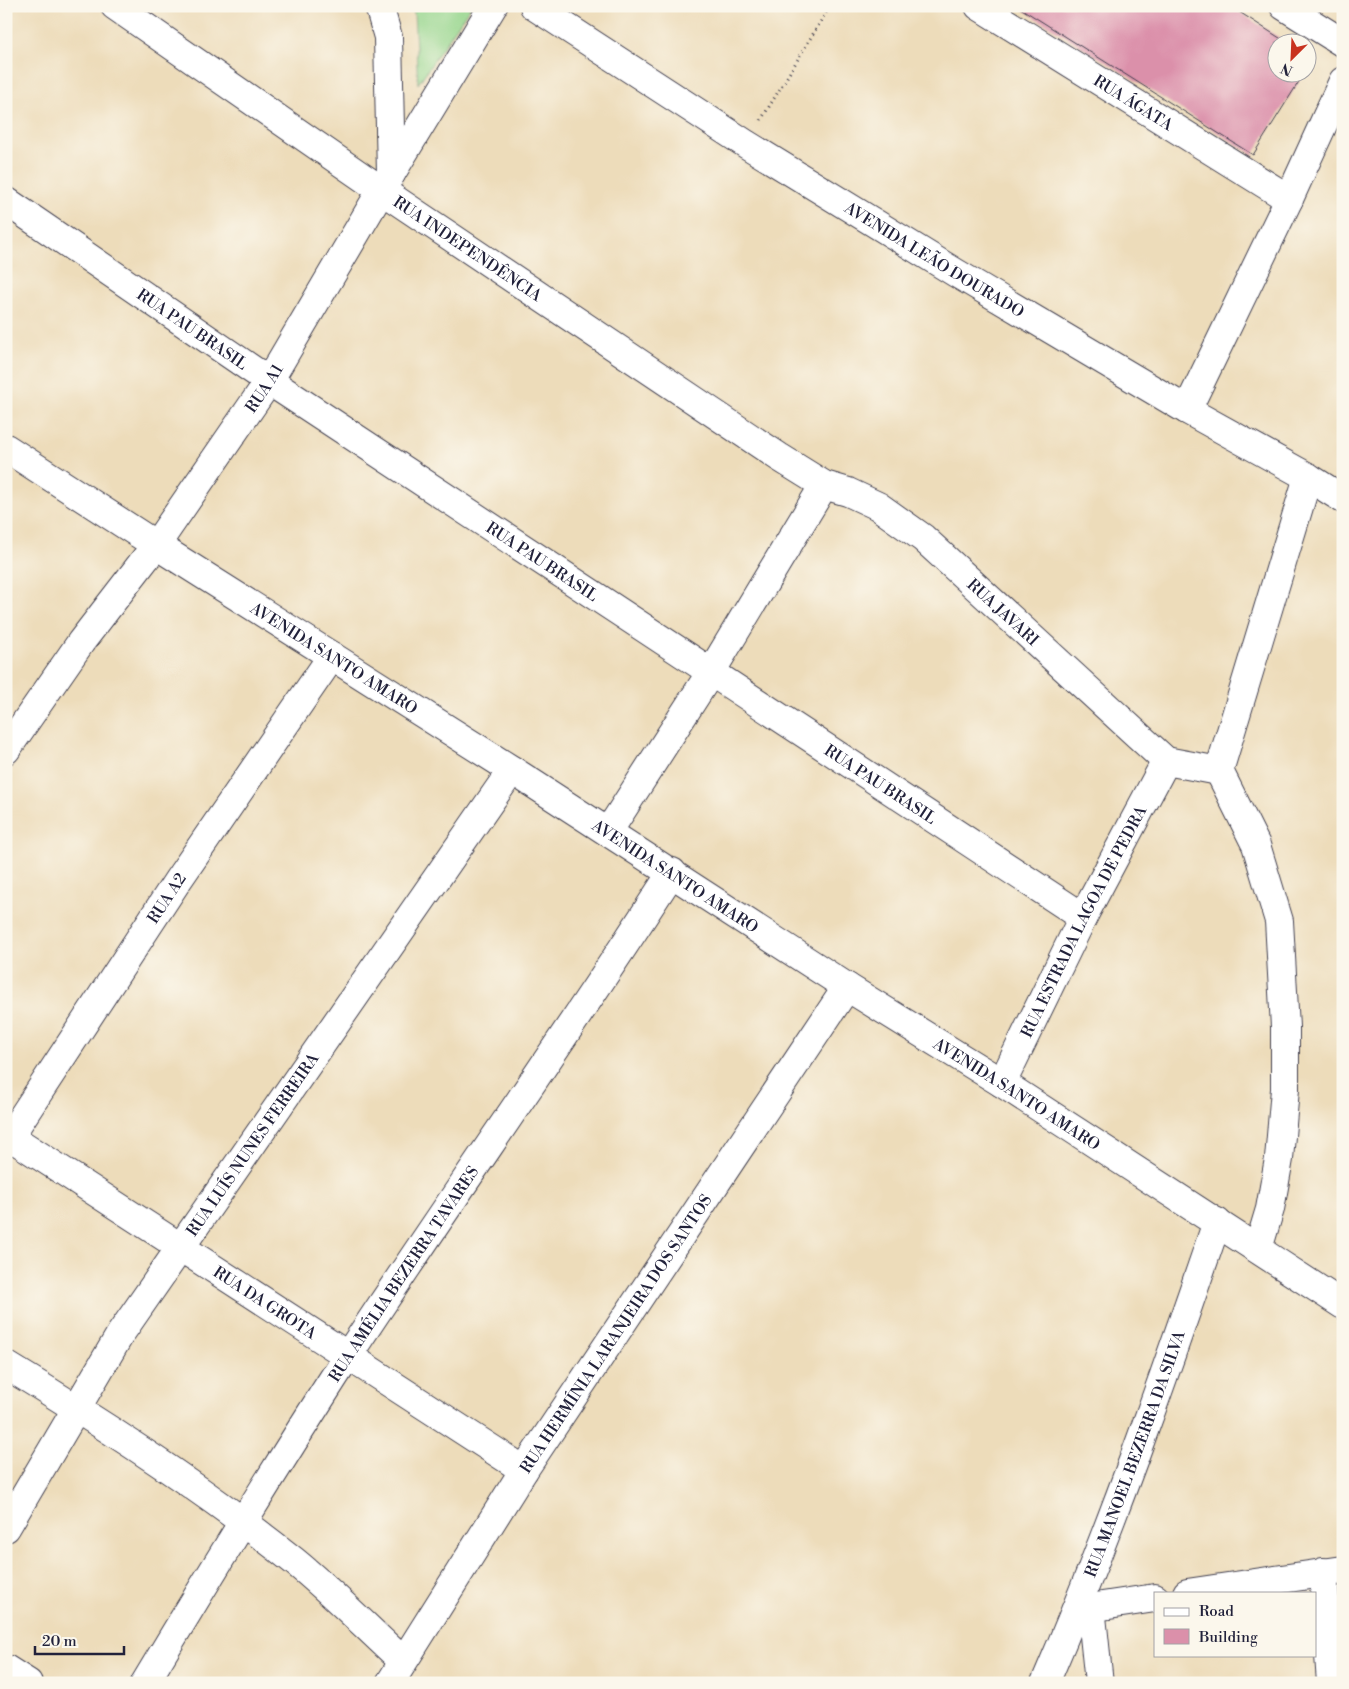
<svg xmlns="http://www.w3.org/2000/svg" width="1349" height="1689" font-family="'Libre Bodoni',serif">
	<rect width="100%" height="100%" fill="#fbf7ec"/>
	<filter id="ink" filterUnits="userSpaceOnUse"><feTurbulence type="fractalNoise" baseFrequency=".02" numOctaves="2"/><feDisplacementMap in="SourceGraphic" scale="10" xChannelSelector="R" yChannelSelector="G"/><feConvolveMatrix kernelMatrix="1 2 1 2 8 2 1 2 1" color-interpolation-filters="sRGB"/></filter>
	<filter id="wash" filterUnits="userSpaceOnUse"><feTurbulence type="fractalNoise" baseFrequency=".0096" numOctaves="4" result="noise"/><feDisplacementMap in="SourceGraphic" scale="20" xChannelSelector="R" yChannelSelector="G"/><feGaussianBlur stdDeviation="1.12" result="paint"/><feColorMatrix in="noise" values="0 0 0 0 0 0 0 0 0 0 0 0 0 0 0 0 0 1.4 0 .05"/><feComposite in="paint" operator="in"/></filter>
	<g filter="url(#wash)">
		<rect width="100%" height="100%" fill="#eddcba"/>
		<path fill="#96d68d" stroke="#5c7c64" d="M412,6H471L418,84L414,13Z"/>
		<g id="blocks">
			<path fill="#db90aa" d="M1017,6H1230L1286,42H1276V72H1305L1253,155Z
				M1306,56L1312,60L1306,69Z"/>
		</g>
	</g>
	<g filter="url(#ink)">
		<use href="#blocks" fill-opacity="0" stroke="#403e4e" stroke-width="1"/>
		<g fill="none" stroke-linecap="round" stroke-linejoin="round">
			<g stroke="#403e4e" stroke-width="30">
				<g id="minor">
					<path id="s1" d="M115,6L381,190L779,457L824,485L848,492L878,506L923,538L1166,761"/>
					<path id="s2" d="M979,6L1289,199"/>
					<path d="M1284,6L1343,43"/>
					<path id="s3" d="M6,201L269,381L1083,917"/>
					<path d="M1187,410L1289,199L1343,81"/>
					<path id="s4" d="M6,750L81,642L156,545L512,770L847,987L1002,1083L1343,1305"/>
					<path d="M1166,761L1219,771L1308,477"/>
					<path d="M1219,771L1256,845L1279,921L1285,1027V1089L1279,1159L1270,1209L1258,1249"/>
					<path d="M608,832L711,672L824,485"/>
					<path id="s5" d="M1002,1083L1083,917L1166,761"/>
					<path id="s6" d="M6,1134L524,1470"/>
					<path id="s7" d="M6,1142L178,880L332,656"/>
					<path d="M6,1365C105,1425 204,1489 294,1561C332,1592 367,1628 403,1661"/>
					<path id="s8" d="M6,1528L121,1333L512,770"/>
					<path d="M1323,1572L1331,1683"/>
					<path d="M1187,1593L1343,1570"/>
					<path d="M1091,1607L1099,1683"/>
					<path d="M1076,1610L1155,1598"/>
					<path d="M6,1669L28,1683"/>
					<path id="s9" d="M145,1683C211,1573 278,1464 347,1357C454,1194 567,1036 672,872"/>
					<path id="s10" d="M390,1683L524,1470L847,987"/>
					<path id="s11" d="M1045,1683C1110,1532 1164,1377 1217,1222"/>
				</g>
			</g>
			<g stroke="#403e4e" stroke-width="30">
				<g id="major">
					<path d="M379,6L388,37L391,174"/>
					<path id="s12" d="M534,6L746,144L956,273L1187,410L1308,477L1343,499"/>
					<path id="s13" d="M6,448L156,545L269,381L391,174L493,6"/>
				</g>
			</g>
			<path stroke="#403e4e" stroke-width="3" stroke-dasharray="1 4" stroke-linecap="butt" d="M761,120L830,6"/>
			<use href="#minor" stroke="#fff" stroke-width="28"/>
			<use href="#major" stroke="#fff" stroke-width="28"/>
		</g>
	</g>
	<g text-anchor="middle" stroke-width="5" stroke-linejoin="round" paint-order="stroke">
		<g font-size="16" fill="#22223b" stroke="#fbf7ec">
			<text dy="6" stroke="none"><textPath href="#s2" startOffset="182">RUA ÁGATA</textPath></text>
			<text dy="6" stroke="none"><textPath href="#s1" startOffset="428">RUA INDEPENDÊNCIA</textPath></text>
			<text dy="6" stroke="none"><textPath href="#s12" startOffset="474">AVENIDA LEÃO DOURADO</textPath></text>
			<text dy="6" stroke="none"><textPath href="#s3" startOffset="226">RUA PAU BRASIL</textPath></text>
			<text dy="6" stroke="none"><textPath href="#s13" startOffset="369">RUA A1</textPath></text>
			<text dy="6" stroke="none"><textPath href="#s3" startOffset="646">RUA PAU BRASIL</textPath></text>
			<text dy="6" stroke="none"><textPath href="#s1" startOffset="1078">RUA JAVARI</textPath></text>
			<text dy="6" stroke="none"><textPath href="#s4" startOffset="465">AVENIDA SANTO AMARO</textPath></text>
			<text dy="6" stroke="none"><textPath href="#s3" startOffset="1051">RUA PAU BRASIL</textPath></text>
			<text dy="6" stroke="none"><textPath href="#s4" startOffset="870">AVENIDA SANTO AMARO</textPath></text>
			<text dy="6" stroke="none"><textPath href="#s7" startOffset="292">RUA A2</textPath></text>
			<text dy="6" stroke="none"><textPath href="#s5" startOffset="181">RUA ESTRADA LAGOA DE PEDRA</textPath></text>
			<text dy="6" stroke="none"><textPath href="#s4" startOffset="1275">AVENIDA SANTO AMARO</textPath></text>
			<text dy="6" stroke="none"><textPath href="#s8" startOffset="456">RUA LUÍS NUNES FERREIRA</textPath></text>
			<text dy="6" stroke="none"><textPath href="#s9" startOffset="484">RUA AMÉLIA BEZERRA TAVARES</textPath></text>
			<text dy="6" stroke="none"><textPath href="#s6" startOffset="309">RUA DA GROTA</textPath></text>
			<text dy="6" stroke="none"><textPath href="#s10" startOffset="416">RUA HERMÍNIA LARANJEIRA DOS SANTOS</textPath></text>
			<text dy="6" stroke="none"><textPath href="#s11" startOffset="246">RUA MANOEL BEZERRA DA SILVA</textPath></text>
		</g>
	</g>
	<rect width="1349" height="1689" fill="none" stroke="#fbf7ec" stroke-width="25"/>
	<rect x="1154" y="1592" width="162" height="65" fill="#fbf7ec" stroke="#a4a2a5"/>
	<rect x="1164" y="1608" width="25" height="8" fill="#ffffff" stroke="#a4a2a5"/>
	<text x="1199" y="1616" font-size="15" fill="#22223b">Road</text>
	<rect x="1164" y="1629" width="25" height="15" fill="#db90aa" stroke="#a4a2a5"/>
	<text x="1199" y="1642" font-size="15" fill="#22223b">Building</text>
	<g transform="translate(1292 58) rotate(204)"><circle r="24" fill="#fbf7ec" stroke="#a4a2a5"/>
	<path d="M0-4L9 19L0 12L-9 19Z" fill="#c8321e"/>
	<text y="-8" font-size="14" font-weight="bold" text-anchor="middle" fill="#22223b">N</text>
	</g>
	<path d="M35 1646v8h89v-8" fill="none" stroke="#22223b" stroke-width="2.5"/>
	<text x="42" y="1646" font-size="15" fill="#22223b" stroke="#fbf7ec" stroke-width="4" paint-order="stroke">20 m</text>
</svg>
